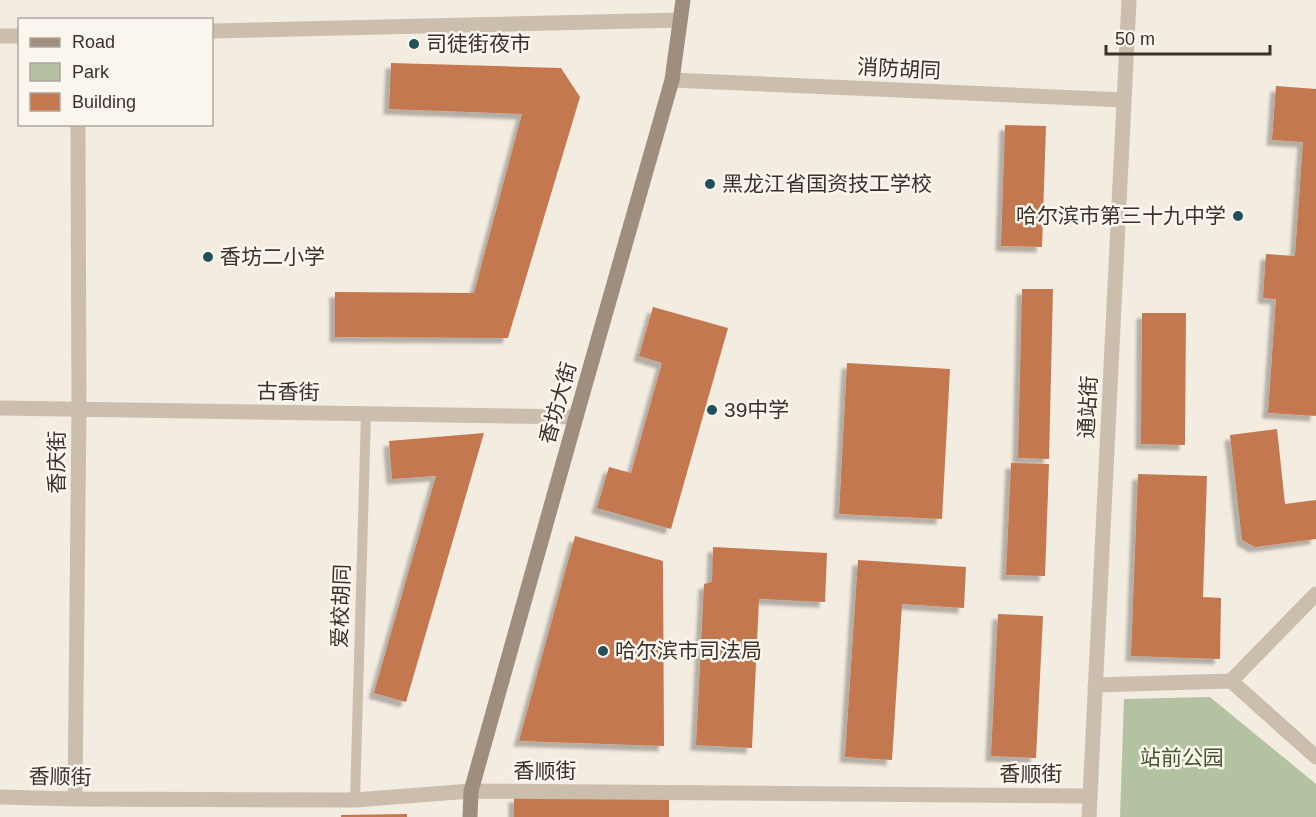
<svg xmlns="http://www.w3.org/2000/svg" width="1316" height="817" font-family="Helvetica,'Noto Sans SC',sans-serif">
	<defs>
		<filter id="shadow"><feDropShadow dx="-5.5" dy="5.5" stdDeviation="1.5" flood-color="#0004"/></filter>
	</defs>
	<rect width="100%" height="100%" fill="#f3ece1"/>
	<path fill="#b3c2a1" d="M1210,697L1316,784V817H1120L1124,699Z"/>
	<path fill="#c3784f" filter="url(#shadow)" d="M391,63L561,68L580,97L508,338L335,337V292L474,293L522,114L389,109Z
		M1276,86L1316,89V416L1268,413L1276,299L1263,298L1266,254L1295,256L1303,142L1272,140Z
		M1005,125L1046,126L1042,247L1001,246Z
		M1022,289H1053L1049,459L1018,458Z
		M653,307L728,328L671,529L597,508L609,467L631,473L662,363L639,356Z
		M1142,313H1186L1185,445L1141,444Z
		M847,363L950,369L942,519L839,514Z
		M1277,429L1285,504L1316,500V539L1255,547L1242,540L1230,435Z
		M484,433L406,702L374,693L436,476L392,479L389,441Z
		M1011,463L1049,464L1045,576L1006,575Z
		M1138,474L1207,476L1203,597L1221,598L1220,659L1131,656Z
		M575,536L663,561L664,746L519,741Z
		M713,547L827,553L825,602L759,599L752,748L696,745L704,584L712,582Z
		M858,560L966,567L964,608L902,604L892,760L845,757Z
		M998,614L1043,616L1036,758L991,756Z
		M669,795V817H514V797Z
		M407,814V817H341V815Z"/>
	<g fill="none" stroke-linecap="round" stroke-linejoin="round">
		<path stroke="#cbbead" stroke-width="10" d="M355,800L366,414"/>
		<path stroke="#cbbead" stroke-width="15" d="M212,31L680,20
			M0,36H20
			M672,80L1124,100
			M0,408L576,417
			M1231,681L1316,757
			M1095,685L1231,681L1316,594
			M75,799L79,409L78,124"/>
		<path stroke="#cbbead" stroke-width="15" d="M0,797L75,799L355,800L471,791L1090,796
			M1089,817L1129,0"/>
		<path stroke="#9f8e7e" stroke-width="15" d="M470,817L471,791L576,417L672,80L683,0"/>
	</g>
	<g fill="#21505a" stroke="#faf6ed" stroke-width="2">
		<circle cx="414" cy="44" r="6"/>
		<circle cx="710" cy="184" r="6"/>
		<circle cx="1238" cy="216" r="6"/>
		<circle cx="208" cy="257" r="6"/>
		<circle cx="712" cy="410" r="6"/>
		<circle cx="603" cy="651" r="6"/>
	</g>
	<g text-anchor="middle" stroke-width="5" stroke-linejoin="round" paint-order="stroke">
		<g font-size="21" fill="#3a312b" stroke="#faf6ed" text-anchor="start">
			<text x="426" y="51">司徒街夜市</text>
			<text x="722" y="191">黑龙江省国资技工学校</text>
			<text x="1226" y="223" text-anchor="end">哈尔滨市第三十九中学</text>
			<text x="220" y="264">香坊二小学</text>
			<text x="724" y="417">39中学</text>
			<text x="615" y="658">哈尔滨市司法局</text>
		</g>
		<g font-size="21" fill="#3a312b" stroke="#faf6ed">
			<text transform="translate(899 69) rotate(3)" y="7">消防胡同</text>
			<text transform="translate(288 392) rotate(1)" y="7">古香街</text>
			<text transform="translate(558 403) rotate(-74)" y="7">香坊大街</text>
			<text transform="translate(1088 407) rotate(-87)" y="7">通站街</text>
			<text transform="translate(57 462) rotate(-90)" y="7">香庆街</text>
			<text transform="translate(341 606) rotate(-88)" y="7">爱校胡同</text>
			<text x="545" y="778">香顺街</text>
			<text x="1031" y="781">香顺街</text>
			<text transform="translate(60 777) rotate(1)" y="7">香顺街</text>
		</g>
		<g font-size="21" fill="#44572f" stroke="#faf6ed">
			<text x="1182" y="765">站前公园</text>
		</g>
	</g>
	<rect x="18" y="18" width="195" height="108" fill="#faf6ed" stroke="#ada79f" stroke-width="1.5"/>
	<rect x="30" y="38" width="30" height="9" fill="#9f8e7e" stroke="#ada79f" stroke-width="1.5"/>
	<text x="72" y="48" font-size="18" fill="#3a312b">Road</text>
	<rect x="30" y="63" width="30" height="18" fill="#b3c2a1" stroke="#ada79f" stroke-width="1.5"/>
	<text x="72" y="78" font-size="18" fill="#3a312b">Park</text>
	<rect x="30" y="93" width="30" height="18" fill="#c3784f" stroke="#ada79f" stroke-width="1.5"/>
	<text x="72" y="108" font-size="18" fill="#3a312b">Building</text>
	<path d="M1106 45v9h164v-9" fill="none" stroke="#3a312b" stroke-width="3"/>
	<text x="1115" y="45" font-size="18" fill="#3a312b" stroke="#faf6ed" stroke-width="4.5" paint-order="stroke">50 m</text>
</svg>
